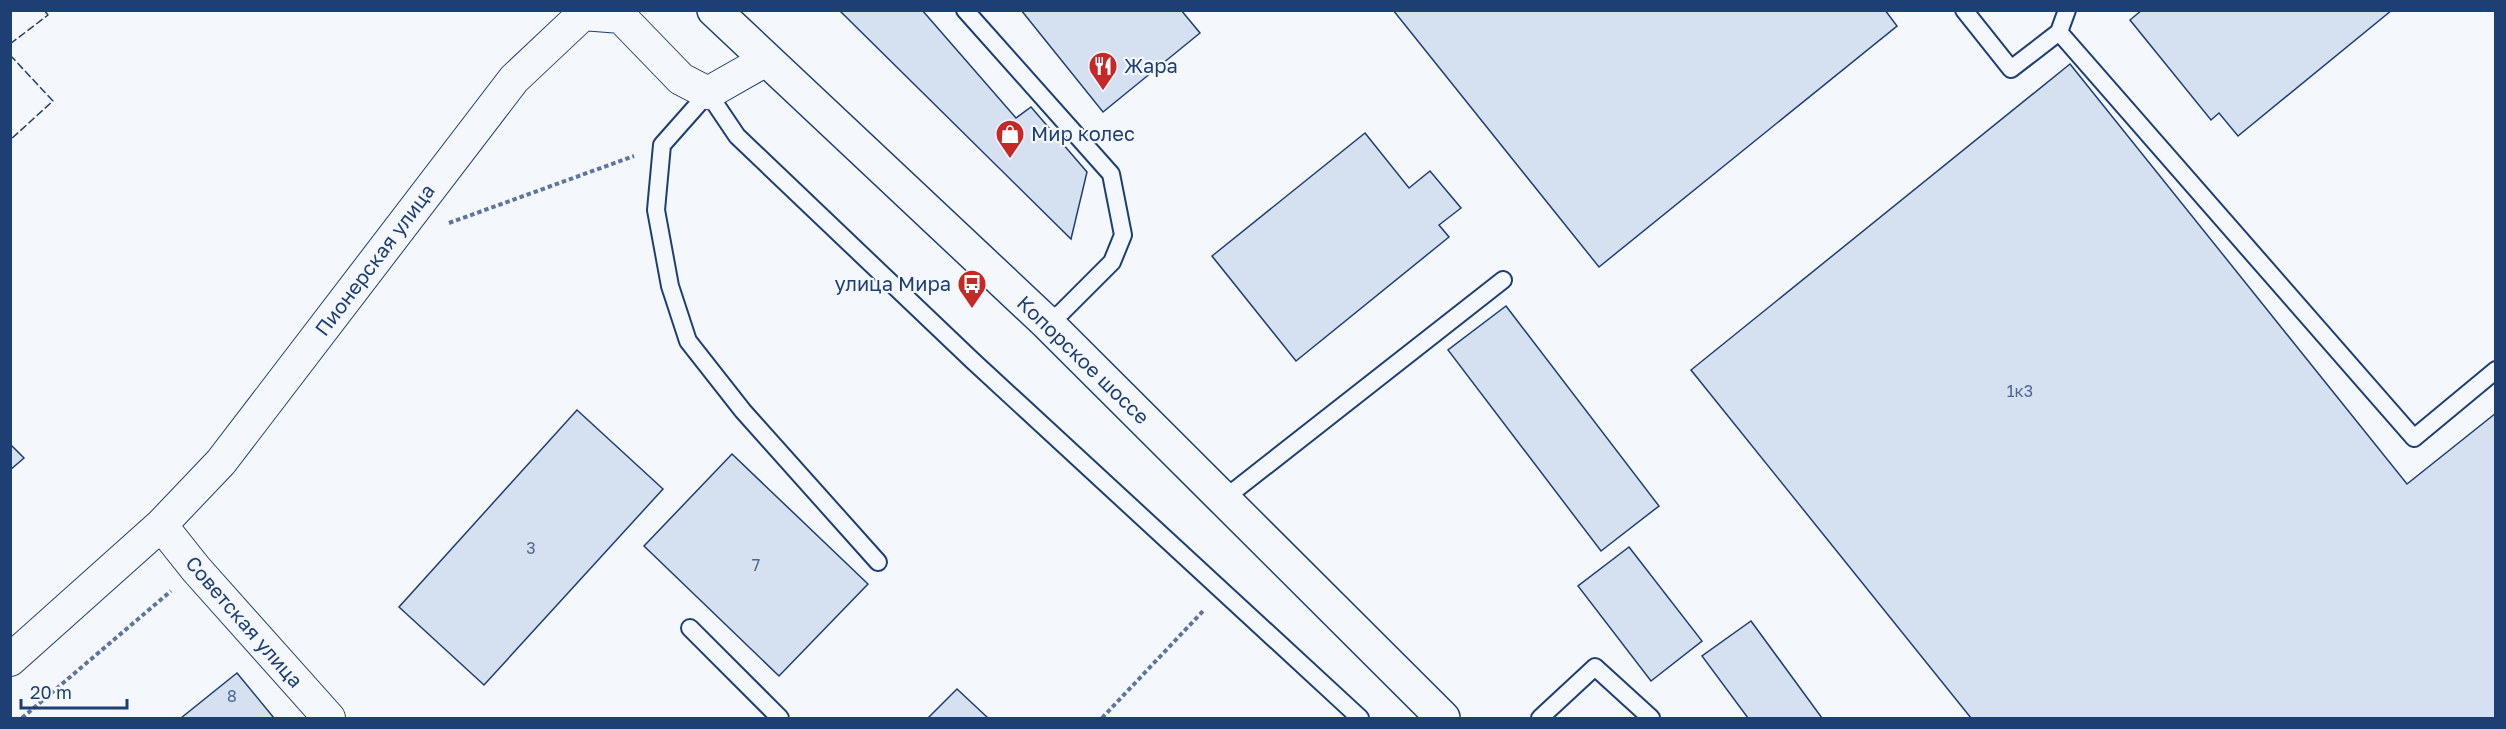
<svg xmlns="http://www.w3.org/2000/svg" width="2506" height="729" font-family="'Golos Text',sans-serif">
	<rect width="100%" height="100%" fill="#f4f7fb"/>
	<path fill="#d5e0f0" stroke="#1d3f73" stroke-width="1.5" d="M839,10H922L1016,118L1031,107L1087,172L1071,239Z
		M1021,10H1181L1200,33L1103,112Z
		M1393,10H1885L1897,26L1599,267Z
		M2142,10H2392L2238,136L2219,113L2211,120L2130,20Z
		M2070,64L2407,484L2496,413V718H1971L1691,370Z
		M1365,133L1409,188L1430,171L1461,208L1439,225L1449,237L1296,361L1212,256Z
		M1506,306L1659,506L1601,551L1448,350Z
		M577,410L663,489L484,685L399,607Z
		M10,444L24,458L10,470Z
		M732,454L868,584L779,676L644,546Z
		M1629,547L1702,641L1651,681L1578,586Z
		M1751,621L1822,718H1748L1702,656Z
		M237,673L274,718H181Z
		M957,689L988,718H928Z"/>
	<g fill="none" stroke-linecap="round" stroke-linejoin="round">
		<g stroke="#1d3f73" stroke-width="20">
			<path id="lane" d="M965,10L1111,174L1123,235L1112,262L1062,312L1047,323
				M1964,10L2011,69L2059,32L2067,10
				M2059,32L2414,438L2496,370
				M1225,498L1503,280
				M878,562L743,411L688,341L670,286L656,210L662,145L708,93L737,136L973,361L1360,718
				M690,628L780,718
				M1540,718L1595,667L1651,718"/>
		</g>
		<g stroke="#1d3f73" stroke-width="34">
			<path id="street" d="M161,525L196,569L329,718
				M10,660L161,525L221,462L514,79L583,14L621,17L681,79L708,93L766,60"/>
		</g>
		<g stroke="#1d3f73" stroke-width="36">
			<path id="secondary" d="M714,10L1047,323L1443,718"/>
		</g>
		<path stroke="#5e769c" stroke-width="4" stroke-dasharray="4.5 3" stroke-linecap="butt" d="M449,223L634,156
			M22,718L171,591
			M1102,718L1204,610"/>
		<use href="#lane" stroke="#f4f7fb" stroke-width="16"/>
		<use href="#street" stroke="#f4f7fb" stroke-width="32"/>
		<use href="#secondary" stroke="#f4f7fb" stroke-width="33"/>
		<path stroke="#1d3f73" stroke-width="1.5" stroke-dasharray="8 3" stroke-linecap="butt" d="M10,44L48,15L44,10
			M10,55L53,101L10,140"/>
	</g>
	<defs>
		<g id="restaurant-pin" transform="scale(1.5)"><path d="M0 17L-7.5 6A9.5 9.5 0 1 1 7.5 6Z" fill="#c62828" stroke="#f4f7fb"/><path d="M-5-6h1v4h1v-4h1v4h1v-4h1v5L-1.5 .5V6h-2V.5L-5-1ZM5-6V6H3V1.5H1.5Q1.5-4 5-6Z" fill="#fff"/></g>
		<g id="shop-pin" transform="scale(1.5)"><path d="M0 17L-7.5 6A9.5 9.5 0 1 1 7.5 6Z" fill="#c62828" stroke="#f4f7fb"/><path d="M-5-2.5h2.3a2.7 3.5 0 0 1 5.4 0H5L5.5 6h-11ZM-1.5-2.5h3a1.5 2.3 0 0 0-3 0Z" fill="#fff"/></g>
		<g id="bus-pin" transform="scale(1.5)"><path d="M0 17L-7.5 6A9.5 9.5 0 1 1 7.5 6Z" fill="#c62828" stroke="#f4f7fb"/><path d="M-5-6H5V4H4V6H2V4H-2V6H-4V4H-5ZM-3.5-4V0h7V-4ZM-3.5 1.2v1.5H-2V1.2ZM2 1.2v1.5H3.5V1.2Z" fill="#fff"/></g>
	</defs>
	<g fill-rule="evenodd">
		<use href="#restaurant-pin" x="1103" y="66"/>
		<use href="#shop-pin" x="1010" y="134"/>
		<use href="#bus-pin" x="972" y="284"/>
	</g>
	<g text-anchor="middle" stroke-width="4.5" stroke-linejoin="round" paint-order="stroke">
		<g font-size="16" fill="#4b6792">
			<text x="2020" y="397">1к3</text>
			<text x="531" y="554">3</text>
			<text x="756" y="571">7</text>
			<text x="232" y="702">8</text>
		</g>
		<g font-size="20" fill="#1d3f73" stroke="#f4f7fb" text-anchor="start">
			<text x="1124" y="73">Жара</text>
			<text x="1031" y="141">Мир колес</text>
			<text x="951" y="291" text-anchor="end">улица Мира</text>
		</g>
		<g font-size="20" fill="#1d3f73" stroke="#f4f7fb">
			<text transform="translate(375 260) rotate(-53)" y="7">Пионерская улица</text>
			<text transform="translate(1083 360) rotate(44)" y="7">Копорское шоссе</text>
			<text transform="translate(244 622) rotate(49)" y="7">Советская улица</text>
		</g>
	</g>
	<rect width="2506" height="729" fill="none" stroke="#1d3f73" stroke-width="24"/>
	<path d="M21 699v9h106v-9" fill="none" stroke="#1d3f73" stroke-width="3"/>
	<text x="30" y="699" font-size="18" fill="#1d3f73" stroke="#f4f7fb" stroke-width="4.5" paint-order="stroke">20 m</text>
</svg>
